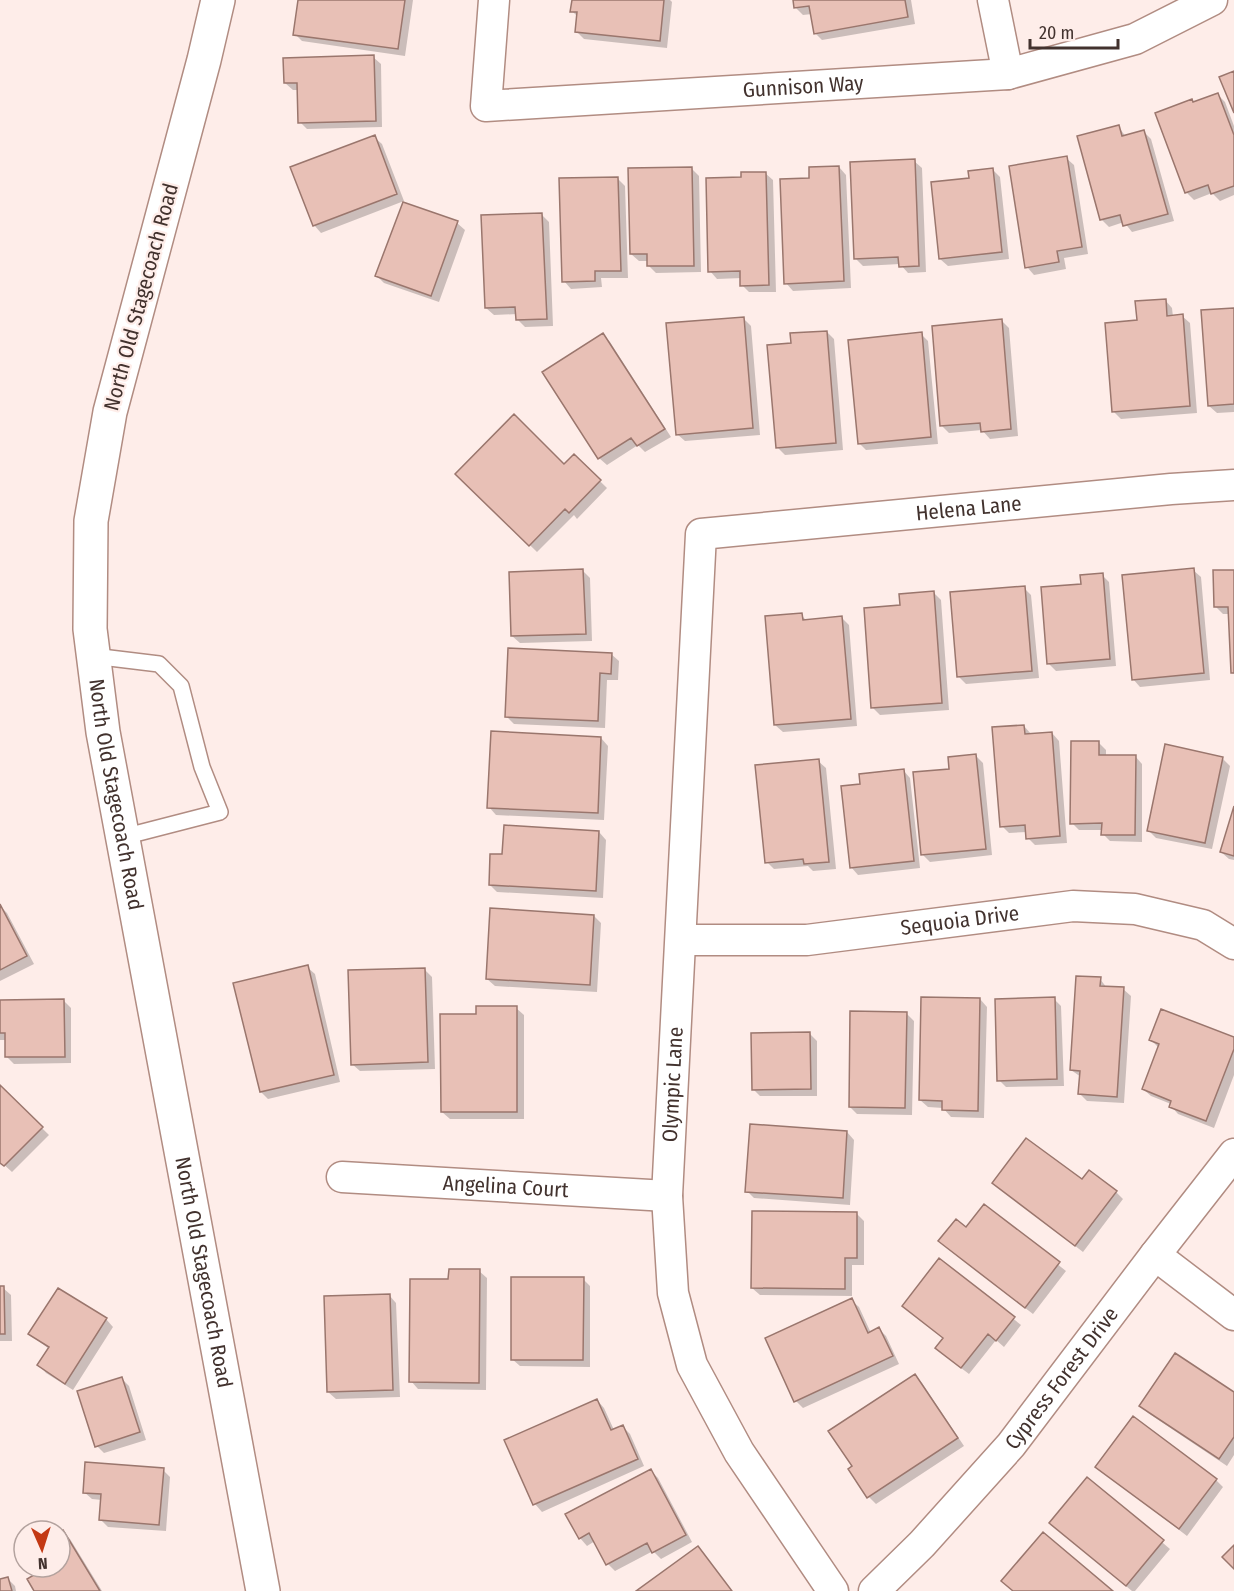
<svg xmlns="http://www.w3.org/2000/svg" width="1234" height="1591" font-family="'Fira Sans Condensed',sans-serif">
	<rect width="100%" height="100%" fill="#feede9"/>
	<path fill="#0003" d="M299,0H413L405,56L302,41L295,34Z
		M573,0H670L672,2L667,48L584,39L576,31L578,17L572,11Z
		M794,0H911L915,24L822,40L815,33L812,14L803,15L796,8Z
		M373,57L381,64L382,127L307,129L300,122L299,90H293L285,83Z
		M1217,94L1225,102L1234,126V195L1220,201L1212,193L1194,200L1186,192Z
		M1118,126L1126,137L1144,132L1151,139L1174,221L1132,232L1124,222L1109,227L1101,219Z
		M374,137L382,144L404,201L321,233L314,225Z
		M1066,158L1074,165L1088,254L1064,258L1066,269L1034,275L1027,267Z
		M914,161L922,168L926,272L908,273L900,264L863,266L856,259Z
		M839,167L846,175L851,288L793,291L786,283Z
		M691,168L699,176L701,272L656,273L649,266V261H639L631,254Z
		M993,170L1000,177L1009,259L948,266L940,259L971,179Z
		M765,173L773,180L776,292H749L742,285V278L717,279L710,271L743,178Z
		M617,178L625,186L628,278H601L602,287L571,289L564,281Z
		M542,215L549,222L553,326L525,327L517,319V314L494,315L486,308Z
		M457,223L465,230L439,302L384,283L377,276Z
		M1165,300L1172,308L1173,317L1182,316L1190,323L1197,413L1121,419L1114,412L1138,322Z
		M1234,310V412L1217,413L1209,406Z
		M743,318L751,326L760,435L685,441L677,434Z
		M1002,321L1009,328L1018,436L990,439L982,430L949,433L942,426Z
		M827,332L834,339L843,450L785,455L777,447L792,345Z
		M921,334L928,341L938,444L866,450L859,443Z
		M603,335L610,342L671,437L645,452L638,445L607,465L599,458Z
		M574,456L607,488L577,519L574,515L537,552L457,474L564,466Z
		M582,570L590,578L592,641L520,643L512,636Z
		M1193,570L1201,577L1210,680L1140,687L1133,679Z
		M1234,571V674L1232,672L1230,614H1223L1216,607Z
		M1102,575L1109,582L1116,666L1056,671L1048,663L1082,585Z
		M1024,588L1031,595L1039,678L966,684L958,676Z
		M933,592L941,600L949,710L880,715L872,707L902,607Z
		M801,615L807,621L842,618L849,625L857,726L783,732L775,725Z
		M611,654L619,661L618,680H607L605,728L514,724L506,716Z
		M1024,726L1031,734L1052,733L1059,741L1067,843L1035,845L1028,838L1027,832L1009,833L1002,826Z
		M601,738L608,746L604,820L496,815L489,807Z
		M1098,742L1106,750V756H1135L1142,764V842L1110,841L1103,834V830H1079L1072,823Z
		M976,756L983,763L992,855L930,862L923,855L951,770Z
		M1222,758L1230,766L1212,849L1156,838L1148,830Z
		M818,761L826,768L836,869L813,871L808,866L774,869L767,862Z
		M903,770L910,778L920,868L858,875L851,867L862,785Z
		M1234,811V860L1229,859L1221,852Z
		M599,832L606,840L603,898L497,892L490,885L504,856Z
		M0,906L7,913L34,964L0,981Z
		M594,916L601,923L597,992L495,986L487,979Z
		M307,967L315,974L340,1082L268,1099L261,1092Z
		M425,970L432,977L435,1069L360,1071L352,1064Z
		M1100,979L1107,988L1123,989L1131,996L1124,1103L1087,1101L1080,1094L1081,1077L1071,1070Z
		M980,999L987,1007L984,1118L951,1117L943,1108L928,1107L920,1100Z
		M1054,999L1061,1006L1064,1086L1006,1087L999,1080Z
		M63,1000L71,1008V1063L14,1064L7,1057L6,1040H0V1001Z
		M516,1008L524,1015V1119H450L442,1112L477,1016Z
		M906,1013L914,1021L912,1115L857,1114L850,1107Z
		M810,1034L817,1041V1096H760L753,1089Z
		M1234,1039V1075L1214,1128L1178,1114L1171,1106V1104L1151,1096L1143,1089L1158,1047L1151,1040Z
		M0,1087L49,1135L12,1172L0,1161Z
		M847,1132L854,1140L850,1205L754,1198L747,1191Z
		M1082,1181L1116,1192L1123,1199L1083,1252L994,1183Z
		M984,1206L1066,1271L1033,1314L947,1248L967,1229Z
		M857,1214L864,1221V1265H852V1296L760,1295L752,1288Z
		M940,1260L1021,1325L1004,1347L996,1340L969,1374L944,1355Z
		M479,1271L487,1278L486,1390L418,1389L411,1381L450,1281Z
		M583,1279L590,1286V1367L520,1366L512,1359Z
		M0,1288H3L11,1295L12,1341H0Z
		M389,1295L396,1303L400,1397L336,1399L328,1392Z
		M851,1300L859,1307L871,1333L879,1329L886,1336L899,1364L803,1408L796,1401Z
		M106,1319L113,1327L73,1390L46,1373L39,1365L49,1349L30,1334Z
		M915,1376L922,1383L964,1446L876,1504L869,1497Z
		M121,1378L129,1386L146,1440L104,1453L97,1446Z
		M1234,1394V1455L1227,1466L1148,1413L1141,1406Z
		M597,1400L604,1408L614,1430L622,1426L630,1434L644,1466L542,1512L535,1504Z
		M1097,1467L1216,1480L1223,1487L1187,1536Z
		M163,1470L170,1477L166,1531L108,1527L100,1519L102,1500L92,1499L84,1492Z
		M650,1470L658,1478L692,1542L661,1559L653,1551L615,1571L608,1564L595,1541L587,1546L580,1538Z
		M1088,1479L1170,1549L1135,1591H1132L1058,1530Z
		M62,1532L70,1539L102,1591H36L49,1567H60V1533Z
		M8,1579L15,1586L16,1591H0V1581Z"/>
	<path fill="#e8c0b6" stroke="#9a766d" stroke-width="1.5" d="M298,0H405L398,49L293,35Z
		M572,0H664L660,41L575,32L577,12H570Z
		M793,0H905L908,17L814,34L809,6L794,8Z
		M374,55L376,121L298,123L297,83H284L283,58Z
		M1234,71V113L1219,77Z
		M1218,93L1234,135V186L1211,194L1208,185L1185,193L1155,113L1192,99L1193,102Z
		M1119,125L1122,136L1144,130L1168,214L1123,226L1120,215L1100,220L1077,136Z
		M375,135L397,194L313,226L290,167Z
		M1067,156L1082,247L1057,251L1059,262L1025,268L1009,166Z
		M915,159L919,266L899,267L898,257L854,259L850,162Z
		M839,166L844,281L784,284L780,179L809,178V167Z
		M692,167L694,266H647V254H630L628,168Z
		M993,168L1002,252L939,259L931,182L969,178L968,171Z
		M741,172H766L769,285L740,286V271L708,272L706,178L741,177Z
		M618,177L621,271H595V281L562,282L559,178Z
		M403,202L458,221L431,296L375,276Z
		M542,213L547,319L516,320L515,307L485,308L481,215Z
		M1166,299L1167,316L1183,314L1190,406L1112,412L1105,323L1137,320L1135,301Z
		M1234,308V404L1208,406L1201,310Z
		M744,317L753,428L676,435L666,323Z
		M1002,319L1011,429L981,432L980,423L940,426L932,326Z
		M827,331L836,443L776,448L767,345L791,343L790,333Z
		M922,332L931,437L858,444L848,340Z
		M603,333L665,429L637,446L631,438L598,459L542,372Z
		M514,414L564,464L574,454L601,480L569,513L565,509L529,546L455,474Z
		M1194,568L1204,673L1132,680L1122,575Z
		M583,569L586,634L511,636L509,572Z
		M1213,570H1234V673H1231L1228,607H1214Z
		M1103,573L1110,659L1047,664L1041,587L1081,584L1080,575Z
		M1025,586L1032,671L957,677L950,592Z
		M934,591L942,703L871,708L864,608L900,605L899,594Z
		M802,613L803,620L842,616L851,719L774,725L765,616Z
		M508,648L612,653L611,674L600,673L598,721L505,717Z
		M1024,725L1025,734L1052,732L1060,836L1026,839L1025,825L1000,827L992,727Z
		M491,731L601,737L598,813L487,808Z
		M1071,741H1099V755H1136L1135,835H1101L1102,823L1070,824Z
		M1165,744L1223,757L1205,843L1147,831Z
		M976,754L986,849L921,855L913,772L949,769L948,757Z
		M819,759L829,862L804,864L803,859L765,863L755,765Z
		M904,769L914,861L850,868L841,786L860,784L859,774Z
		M1234,806V856L1220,852Z
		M504,825L599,831L596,891L489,885L490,854H502Z
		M0,904L27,956L0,970Z
		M490,908L594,915L590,985L486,979Z
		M308,965L334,1075L260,1092L233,983Z
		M425,968L428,1062L351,1065L348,970Z
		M1076,976L1101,977L1100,986L1124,987L1117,1097L1078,1094L1080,1071L1070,1070Z
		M921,997L980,998L978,1111L942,1110V1101L919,1100Z
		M1055,997L1057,1079L997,1081L995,999Z
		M64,999L65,1057H5V1033H0V1000Z
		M476,1006H517V1112H441L440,1014H476Z
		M1161,1009L1234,1037V1049L1206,1121L1169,1107L1171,1101L1142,1089L1159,1044L1149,1040Z
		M850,1011L907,1012L905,1108L849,1107Z
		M810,1032L811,1089L752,1090L751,1033Z
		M0,1085L43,1127L4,1166L0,1163Z
		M750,1124L847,1131L843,1198L745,1192Z
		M1026,1138L1082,1179L1089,1170L1117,1191L1075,1246L992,1183Z
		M984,1204L1060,1262L1025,1308L938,1241L956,1219L966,1227Z
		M752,1211L857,1212V1258H845V1289L751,1288Z
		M939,1258L1015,1317L996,1341L988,1334L961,1368L935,1348L943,1338L902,1306Z
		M449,1269H480L479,1383L409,1382L410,1279H448Z
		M511,1277H584L583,1360H511Z
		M0,1286H4L5,1334H0Z
		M58,1288L107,1318L65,1384L37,1365L49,1347L28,1334Z
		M390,1294L393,1390L327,1392L324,1296Z
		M852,1298L868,1333L879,1327L893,1356L794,1402L765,1338Z
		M1175,1353L1234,1392V1437L1219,1459L1139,1406Z
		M915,1374L958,1438L867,1498L848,1469L852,1466L828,1431Z
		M122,1377L140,1432L95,1447L77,1391Z
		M597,1399L611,1430L623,1425L638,1459L533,1505L504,1440Z
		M1133,1416L1217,1479L1179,1529L1095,1467Z
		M85,1462L164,1468L159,1525L99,1520L101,1494L83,1493Z
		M651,1469L686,1535L652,1553L647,1543L606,1565L589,1533L579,1539L565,1514Z
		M1087,1477L1164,1540L1126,1586L1049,1523Z
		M63,1530L100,1591H34L27,1579L47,1567H60V1531Z
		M1043,1532L1113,1591H1013L1001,1581Z
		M1234,1545V1569L1222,1557Z
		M698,1546L732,1591H636Z
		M8,1577L12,1591H0V1579Z"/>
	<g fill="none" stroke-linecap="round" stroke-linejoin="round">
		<g stroke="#b18c82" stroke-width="18">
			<path id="lane" d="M93,656L159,664L181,686L202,767L220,812L123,837"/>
		</g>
		<g stroke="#b18c82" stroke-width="33">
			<g id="street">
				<path id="s1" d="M494,0L486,106L1008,74L1135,39L1212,0"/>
				<path d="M993,0L1008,74"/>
				<path id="s2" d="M681,940H807L1073,906L1135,909L1203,925L1234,944"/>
				<path id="s3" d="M342,1177L667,1196"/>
				<path d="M1155,1255L1234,1315"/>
				<path id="s4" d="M833,1591L739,1452L692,1365L673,1293L667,1196L701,534L1171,489L1234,485"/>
				<path id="s5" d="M874,1591L922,1544L1011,1445L1155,1255L1234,1154"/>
			</g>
		</g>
		<g stroke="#b18c82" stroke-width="36">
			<g id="secondary">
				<path id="s6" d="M218,0L204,60L110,412L91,521L90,629L103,732L263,1591"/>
			</g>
		</g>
		<use href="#lane" stroke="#fff" stroke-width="15"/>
		<use href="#street" stroke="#fff" stroke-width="30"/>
		<use href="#secondary" stroke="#fff" stroke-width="33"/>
	</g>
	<g text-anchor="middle" stroke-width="4.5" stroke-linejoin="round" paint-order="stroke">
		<g font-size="21" fill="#42322e" stroke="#feede9">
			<text dy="7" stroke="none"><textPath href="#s1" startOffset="424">Gunnison Way</textPath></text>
			<text transform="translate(141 297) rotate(-75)" y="7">North Old Stagecoach Road</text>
			<text dy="7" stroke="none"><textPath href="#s4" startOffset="1370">Helena Lane</textPath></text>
			<text dy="7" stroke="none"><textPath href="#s6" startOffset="812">North Old Stagecoach Road</textPath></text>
			<text dy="7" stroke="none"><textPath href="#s2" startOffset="280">Sequoia Drive</textPath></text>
			<text dy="7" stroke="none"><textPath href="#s4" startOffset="550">Olympic Lane</textPath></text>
			<text dy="7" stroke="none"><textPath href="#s3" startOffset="164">Angelina Court</textPath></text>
			<text dy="7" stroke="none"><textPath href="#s6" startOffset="1298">North Old Stagecoach Road</textPath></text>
			<text dy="7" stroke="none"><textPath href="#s5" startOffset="284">Cypress Forest Drive</textPath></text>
		</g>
	</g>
	<g transform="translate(42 1549) rotate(177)"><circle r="28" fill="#feede9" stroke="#b3a29e" stroke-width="1.5"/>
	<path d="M0-4.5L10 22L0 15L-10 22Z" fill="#c33914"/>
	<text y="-9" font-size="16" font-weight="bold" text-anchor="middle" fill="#42322e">N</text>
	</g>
	<path d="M1030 39v9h88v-9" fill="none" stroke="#42322e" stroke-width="3"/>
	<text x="1039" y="39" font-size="18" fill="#42322e" stroke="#feede9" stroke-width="4.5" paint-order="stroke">20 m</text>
</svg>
